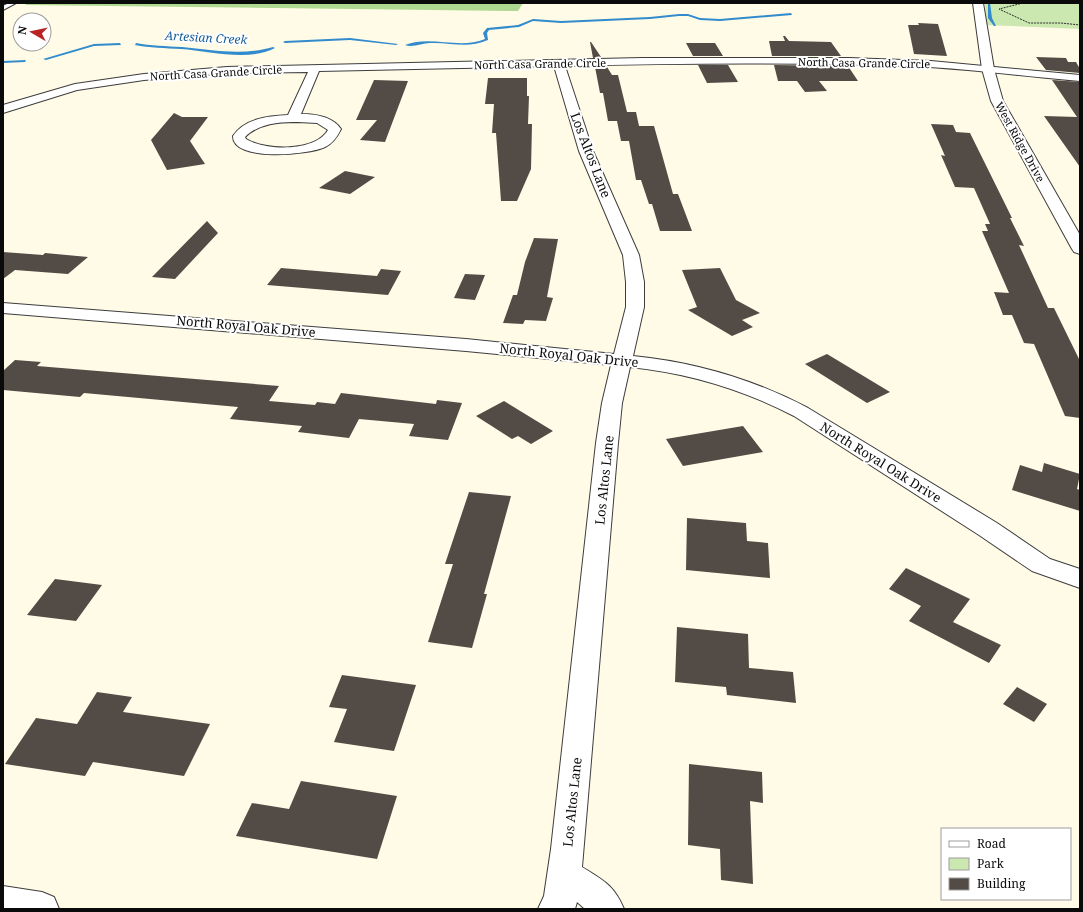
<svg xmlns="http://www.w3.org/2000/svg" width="1083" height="912" font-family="'Noto Serif',serif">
	<rect width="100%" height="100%" fill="#fffbe6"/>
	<path fill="#cce8b1" d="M985,3H1080V29L986,25Z"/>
	<path fill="#afd991" d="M28,3H523L518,11L25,5Z"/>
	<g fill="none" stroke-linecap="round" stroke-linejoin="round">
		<path fill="#328bcd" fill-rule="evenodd" d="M988,3H990L992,18L996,26H994L988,18Z
			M791,13L792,15L720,21L700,20L688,16H679L650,19L561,23L533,21L519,27L489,30L487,33L488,40C467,49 451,42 430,43C422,43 413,48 405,45C431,35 460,50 485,39L483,33L487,28L518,25L533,19L561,21L650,17L679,14H688L700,18L720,19Z
			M350,38L398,44L396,45L350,40L285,43L283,42L285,41Z
			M120,43L121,45L94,46L46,60L43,59L94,44Z
			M136,43C151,46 166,46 182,47C213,50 242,56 273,47L275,48C249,62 209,51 181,49C165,48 150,48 135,45Z
			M26,60L25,62L3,63V61Z"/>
	</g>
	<path fill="#524b46" d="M918,23L938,24L947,56L914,54L908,25H919Z
		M783,36H785L789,41L831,42L841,56H772L769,41H785Z
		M590,42H591L601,57L593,58Z
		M686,43H715L723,56H693Z
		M1036,57L1066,58L1068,62H1076L1080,69V73L1046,70Z
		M698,65H728L738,82L707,83Z
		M774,65L848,66L858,81H819L827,91L805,92L797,81H778Z
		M595,67H607L612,75H618L627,112H636L639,126H654L673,194H678L692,231H660L652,204H649L641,180H636L629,141H621L617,121H608L603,93H600Z
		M488,78H527V96H529L528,124H532L531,169L517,201H501L496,133H492L494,104H485Z
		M374,80L408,81L385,142L360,140L377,120H356Z
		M1052,80L1080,82V167L1044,116L1077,117Z
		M174,113L182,117H208L190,141L205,164L167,170L151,140Z
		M931,124L953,125L956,132L970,133L1012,218H1010L1024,246L1019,245L1048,308H1054L1080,361V418L1065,416L1034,344L1024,343L1012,315H1003L994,292L1009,293L982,231H988L985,224H990L974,188L955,187L941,155L945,156Z
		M345,171L375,177L350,194L319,188Z
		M207,221L218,233L175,279L152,277Z
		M534,238L558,239L547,297L553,298L546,321L525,320L523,324L503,323L513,295H517L525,262Z
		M3,252L43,255L45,253L88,257L68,274L15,270L3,279Z
		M281,268L377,276L381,269L401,271L388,295L267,285Z
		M720,268L736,300L760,313L742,320L753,327L732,336L688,310L697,307L682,270Z
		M465,274L485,275L475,300L454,298Z
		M827,354L890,392L867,403L805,364Z
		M15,360L41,362L37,366L279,386L269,401L315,405L317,402L335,404L341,393L436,404L437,400L462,403L448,440L409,436L414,424L359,419L349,438L298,432L302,426L230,419L238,407L84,393L80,397L3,390V371Z
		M504,401L553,431L531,444L518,436L512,439L476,416Z
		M743,426L763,452L683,466L666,439Z
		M1044,463L1080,474L1077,489L1080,490V511L1012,490L1020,465L1042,472Z
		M469,492L511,496L484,594H487L472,648L428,642L453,564H445Z
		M687,518L746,523L747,541L768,543L770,578L686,570Z
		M906,568L970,599L953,622L1001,645L989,663L909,621L921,606L889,589Z
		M55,579L102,585L76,621L27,615Z
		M677,627L748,634L749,668L793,672L796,703L727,695L726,687L675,682Z
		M342,675L416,685L394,751L334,742L347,709L329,707Z
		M1017,687L1047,704L1034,722L1003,704Z
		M97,692L132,697L123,712L210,724L184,776L93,762L85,776L5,764L36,718L77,724Z
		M689,764L762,772L763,803L750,801L753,884L721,880L720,849L688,845Z
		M301,781L397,796L377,859L236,836L252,803L289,809Z"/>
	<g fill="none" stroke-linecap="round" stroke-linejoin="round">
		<g stroke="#3d3d3d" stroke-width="2">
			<path id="service" d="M9,3H16L3,10V6Z"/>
		</g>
		<g stroke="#3d3d3d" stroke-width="2">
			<path id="minor" d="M642,58H849L931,61L1080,75V81C1030,77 979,70 929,67C808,62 686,63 565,66L593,151L639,255L644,282V307L633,356C694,362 753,379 808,408L997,523L1050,559L1080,569V588L1032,571L979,535L794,416C742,389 688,373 630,367L622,403L618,443L582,867C603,880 614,885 624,909H585L577,902L575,909H538L544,896L551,849L596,443L602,403L611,365L466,351L3,313V303L466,339L614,354L626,307V282L623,255L579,151L554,66L319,71L301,114C315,114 332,116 341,129C337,137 333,143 325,147C309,155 232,162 233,136C245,118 269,116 288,115L308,72L227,73L144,80L77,90L3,113V105L75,84L144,74L227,67ZM298,122L317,123L328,130C315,152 266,151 246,139L245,137C259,123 280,122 298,122Z
				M3,886L42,892L54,897L59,909H3Z"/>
		</g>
		<g stroke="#3d3d3d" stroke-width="2">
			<path id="tertiary" d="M973,3H983L994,69L1003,101L1080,235V254L1074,252L1072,249L991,101L982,69Z"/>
		</g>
		<path stroke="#2c2c2c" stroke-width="1" stroke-dasharray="2 1" stroke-linecap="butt" d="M1023,3L999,9L1029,23H1061L1080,25"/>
		<use href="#service" fill="#fff" fill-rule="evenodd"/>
		<use href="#minor" fill="#fff" fill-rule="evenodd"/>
		<use href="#tertiary" fill="#fff" fill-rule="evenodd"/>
	</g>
	<g text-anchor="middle" stroke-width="4" stroke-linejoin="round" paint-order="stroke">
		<g font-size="11" fill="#0a0a0a" stroke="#fff">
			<text transform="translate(864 63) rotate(1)" y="4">North Casa Grande Circle</text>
			<text transform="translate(540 64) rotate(-1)" y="4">North Casa Grande Circle</text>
			<text transform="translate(216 73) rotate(-3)" y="4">North Casa Grande Circle</text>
			<text transform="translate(1020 142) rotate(61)" y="4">West Ridge Drive</text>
		</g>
		<g font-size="12" font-style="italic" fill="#145c9a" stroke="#fff">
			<text transform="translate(206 38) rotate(3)" y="4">Artesian Creek</text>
		</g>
		<g font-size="13" fill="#0a0a0a" stroke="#fff">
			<text transform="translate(591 155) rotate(69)" y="5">Los Altos Lane</text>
			<text transform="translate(246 326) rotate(5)" y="5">North Royal Oak Drive</text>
			<text transform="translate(569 355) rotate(6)" y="5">North Royal Oak Drive</text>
			<text transform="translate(881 462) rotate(32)" y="5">North Royal Oak Drive</text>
			<text transform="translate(604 480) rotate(-84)" y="5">Los Altos Lane</text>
			<text transform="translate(572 802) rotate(-84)" y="5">Los Altos Lane</text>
		</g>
	</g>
	<rect width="1083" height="912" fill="none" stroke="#0a0a0a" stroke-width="8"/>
	<rect x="941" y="828" width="130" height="72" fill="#ffffff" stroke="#9d9d9d"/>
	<rect x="949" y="841" width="20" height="6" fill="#ffffff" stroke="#9d9d9d"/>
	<text x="977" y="848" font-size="12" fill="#0a0a0a">Road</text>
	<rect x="949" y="858" width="20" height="12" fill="#cce8b1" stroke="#9d9d9d"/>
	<text x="977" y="868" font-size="12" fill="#0a0a0a">Park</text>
	<rect x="949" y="878" width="20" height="12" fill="#524b46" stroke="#9d9d9d"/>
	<text x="977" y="888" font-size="12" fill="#0a0a0a">Building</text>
	<g transform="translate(32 32) rotate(279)"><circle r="19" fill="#ffffff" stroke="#9d9d9d"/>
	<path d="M0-3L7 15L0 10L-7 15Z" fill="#b92325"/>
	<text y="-6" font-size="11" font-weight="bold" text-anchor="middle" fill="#0a0a0a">N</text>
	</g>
</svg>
